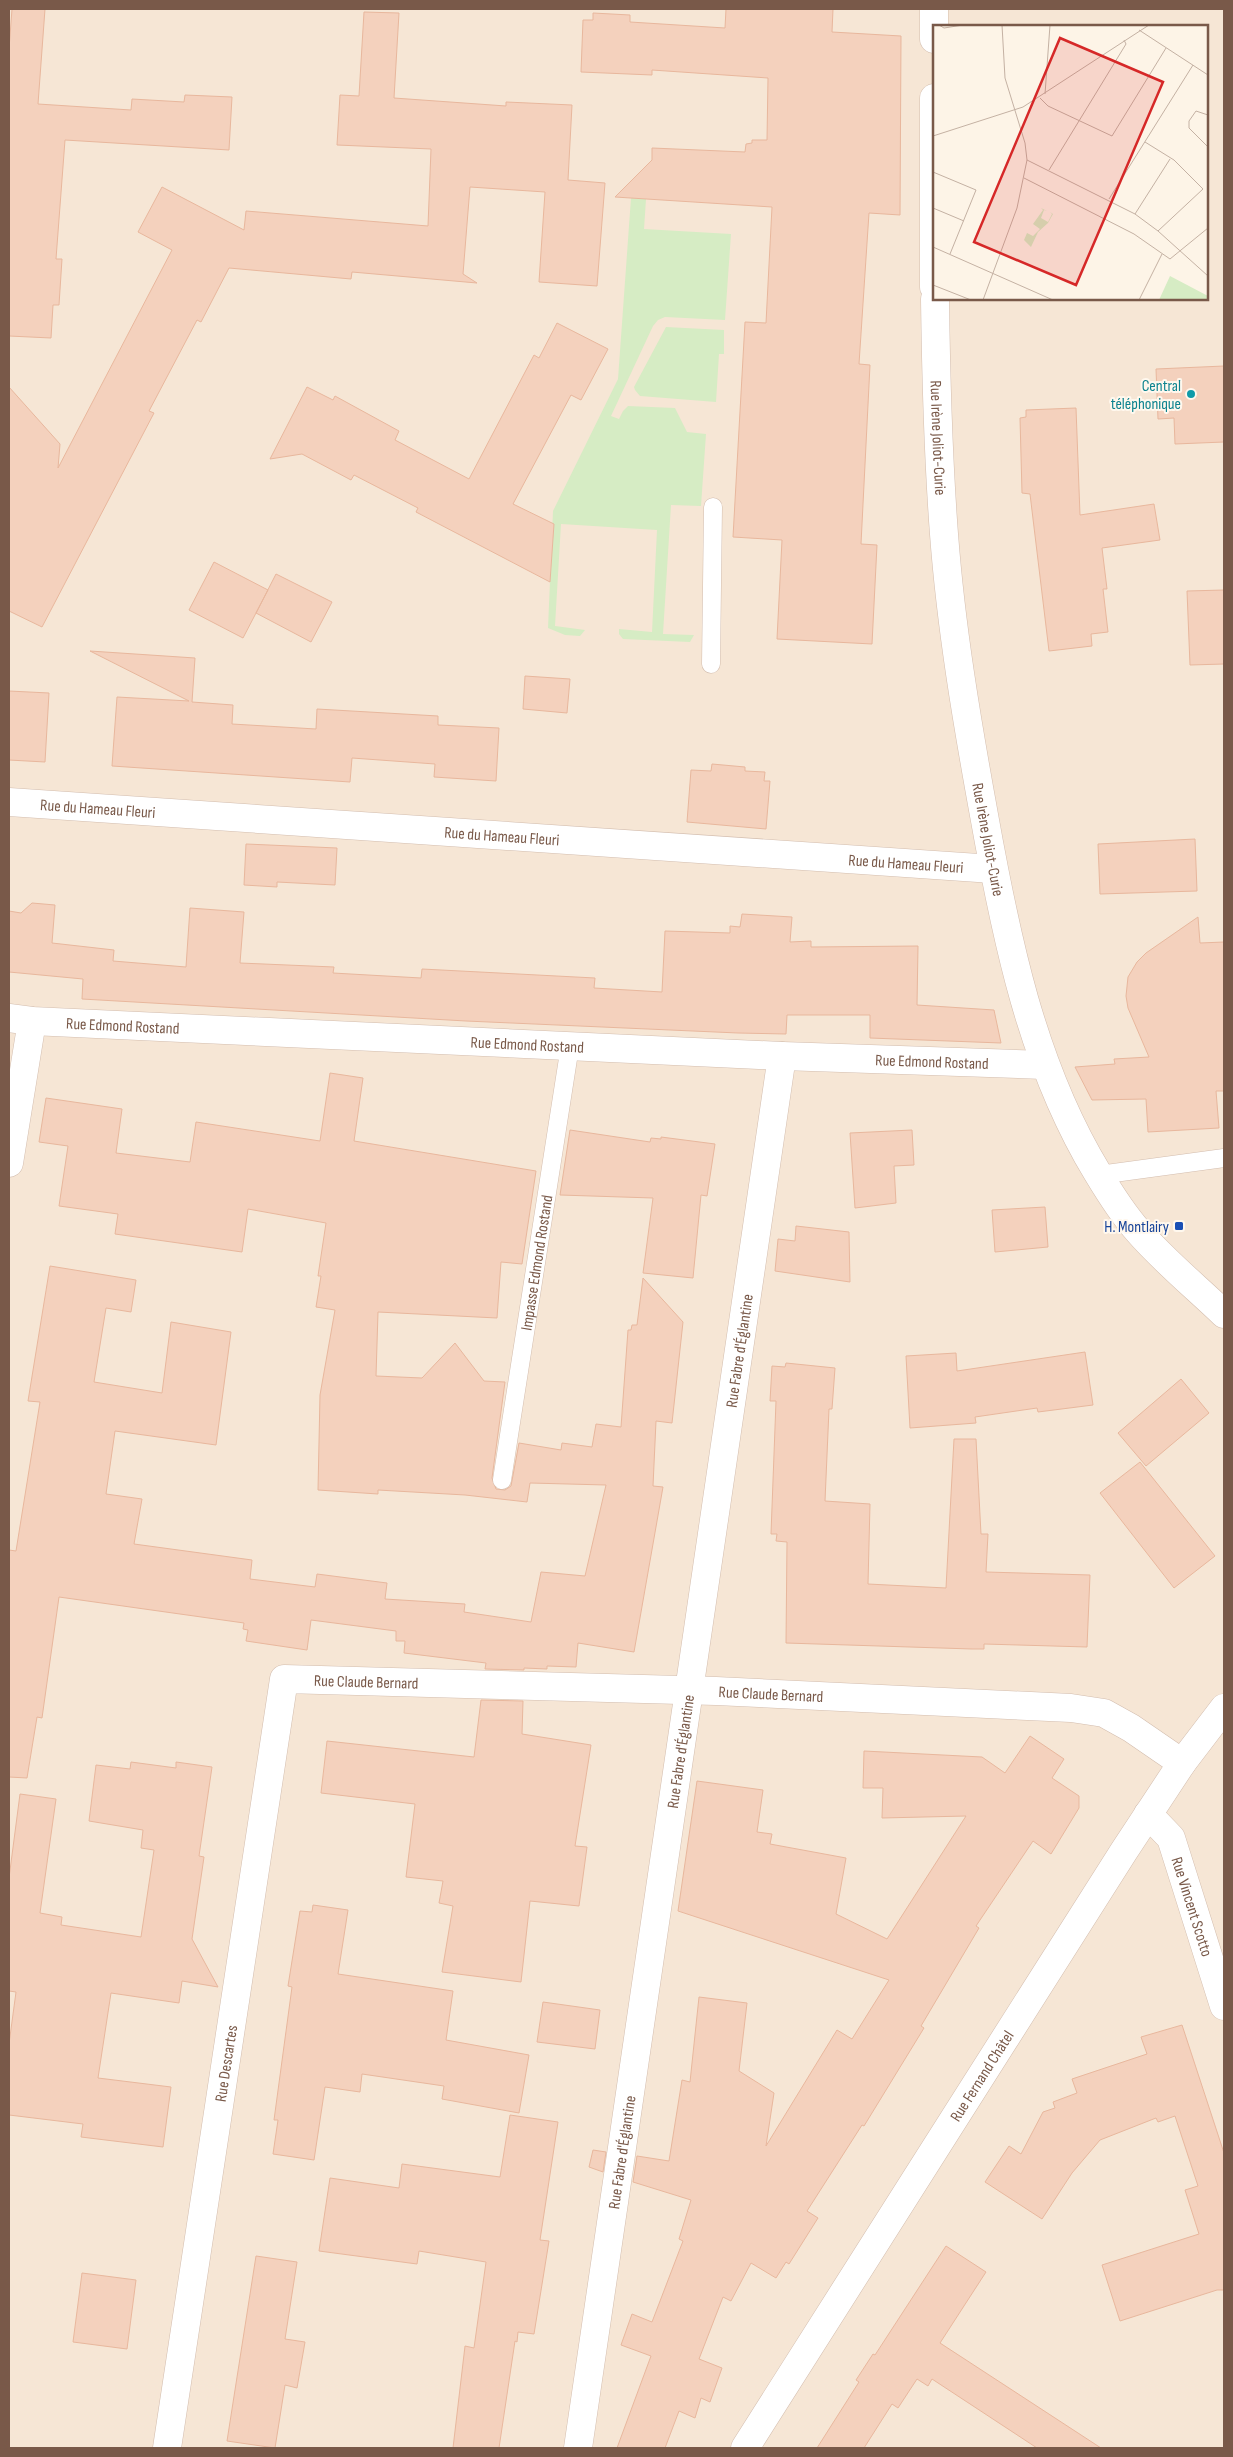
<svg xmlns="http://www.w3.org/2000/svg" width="1233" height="2457" font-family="'Sofia Sans Condensed',sans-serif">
	<rect width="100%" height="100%" fill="#fdf4e7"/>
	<path fill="#f6e6d5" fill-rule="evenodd" d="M9,9H1224V2448H9ZM934,26H1207V299H934Z"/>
	<path fill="#d6ecc4" d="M631,198L646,199L644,229L731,234L725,320L665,317L658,320L653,326L611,416L619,419L623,411L628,406L675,408L687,432L706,434L701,506L671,505L663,634L694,635L690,642L623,639L619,634V629L652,632L657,530L561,524L555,626L585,630L580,636L565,635L548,628L553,511L618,379Z
		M666,327L724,330V354H719L716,402L640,396L635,390L634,387Z"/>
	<path fill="#f4d1bd" stroke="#e8b79d" d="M12,9H45L38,104L131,110L132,99L184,102L185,95L232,97L229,150L65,140L56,259H62L59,305H53L51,338L9,336V49Z
		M726,9H833L832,32L901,36L900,215L869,213L859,364L870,365L861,544L877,545L872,644L777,639L782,540L733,537L745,322L766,323L772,207L615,197L652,160V148L745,152L746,144L752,143V140H767L768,78L652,70V75L581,72L583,20H593V13L630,15V22L725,28Z
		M364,12L399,13L394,98L506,106V102L572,105L568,180L605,183L597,286L539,282L545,192L470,187L463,274L477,283L352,272L351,279L229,268L201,322L197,320L149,411L154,413L42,627L9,611V387L60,444L58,468L172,250L138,232L162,187L244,230L246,211L428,226L431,149L337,145L340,95L359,96Z
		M557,323L608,349L581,400L571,395L513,504L554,524L550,582L416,512L418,508L354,475L351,480L302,454L270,459L307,387L333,400L335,396L399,431L395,440L469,479L534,355L539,358Z
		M1224,366V442L1175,444L1174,418L1158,419L1156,369Z
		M1076,408L1080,515L1154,504L1160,540L1102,548L1107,589H1103L1108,632L1091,634L1092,646L1049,651L1030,494L1022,493L1020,418L1026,417V410Z
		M214,562L268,590L243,638L189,610Z
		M276,574L332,602L311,642L256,613Z
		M1224,590V664L1190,665L1187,591Z
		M90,651L195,658L192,702L233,705L232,724L316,729L317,709L438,716V725L499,728L496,781L434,777L435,764L352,758L350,782L112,766L117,697L189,701Z
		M525,676L570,679L567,713L523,709Z
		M9,691L49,693L45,762L9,760Z
		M712,764L745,767V771L765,772L764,781H770L766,829L687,822L691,770L711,771Z
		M1195,839L1197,891L1100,894L1098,844Z
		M246,844L337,848L335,885L277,882V887L244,885Z
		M32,903L55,905L52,943L114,950L113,961L186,967L190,908L244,912L240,963L334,967L333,973L421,978L422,969L595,978L594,988L662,992L665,931L730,933V926L740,927L742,914L792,917L790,942L811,941V947L918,946L917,1005L994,1010L1001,1043L870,1038V1015H787L786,1034L738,1033L466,1021L82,999L83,979L9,972V911L21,913Z
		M1198,917L1200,943L1224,942V1091H1216L1219,1128L1148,1132L1146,1099L1092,1100L1075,1067L1115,1064L1114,1059L1149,1057L1128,1008L1126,996L1128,977L1137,962L1146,953Z
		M330,1073L363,1078L354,1141L536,1171L522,1264L501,1262L497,1318L378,1312L376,1376L422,1378L455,1343L484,1381L505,1382L492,1478L496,1489L505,1490L511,1486L519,1443L561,1450L562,1443L592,1447L596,1424L621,1427L628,1330H631L632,1325H637L643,1278L683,1322L672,1423L656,1421L653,1486L663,1487L634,1652L578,1643L576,1667L547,1666V1669L524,1668V1670L485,1669L486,1663L404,1653L405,1641H396V1631L311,1620L307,1650L246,1641L248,1630L243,1629L244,1623L59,1597L42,1718L37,1717L27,1778L9,1777V1550L16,1551L40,1402L28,1401L50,1266L136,1280L131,1312L106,1308L94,1382L162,1393L171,1322L231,1332L216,1445L115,1431L106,1494L142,1499L134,1544L252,1560L250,1579L315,1587L317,1574L387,1583L385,1599L465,1604L464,1612L531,1622L541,1572L585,1576L606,1485L530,1483L527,1502L465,1495L378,1490V1494L318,1490L320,1395L335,1310L316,1307L321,1276H318L326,1223L248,1209L242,1252L115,1234L118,1214L59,1206L68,1146L39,1142L46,1098L122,1109L116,1153L190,1162L196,1122L320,1141Z
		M570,1130L650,1142L651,1138L661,1139V1137L715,1144L707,1196L701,1195L693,1278L643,1273L653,1198L560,1195Z
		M912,1130L914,1165L894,1166L896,1203L855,1208L850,1133Z
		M1045,1207L1048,1247L995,1252L992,1210Z
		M796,1226L849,1232L850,1282L775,1271L778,1239L795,1241Z
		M1085,1352L1093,1405L1038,1412L1037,1408L975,1417L976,1423L910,1428L906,1356L956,1353L957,1371Z
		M786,1363L835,1368L832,1409H829L825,1501L870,1504L868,1584L946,1588L954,1439H976L981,1534H988L986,1572L1090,1575L1087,1647L984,1644V1649H972L786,1643L787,1542L776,1541L777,1534H771L776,1401H770L772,1366L785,1367Z
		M1181,1379L1209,1413L1146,1466L1118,1433Z
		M1140,1462L1215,1556L1174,1588L1100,1493Z
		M481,1700L523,1701L522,1734L591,1745L575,1846L587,1847L579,1906L530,1901L521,1982L442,1972L453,1906L439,1903L443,1881L406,1877L415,1804L321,1793L327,1741L474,1757Z
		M1030,1736L1064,1759L1052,1778L1079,1796V1808L1051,1854L1033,1841L976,1926L979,1928L921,2026L924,2028L864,2126L862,2125L807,2211L818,2218L789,2264L786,2262L776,2278L751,2263L731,2301L723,2297L699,2359L722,2368L710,2402L701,2398L695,2418L679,2411L665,2448H617L651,2356L621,2345L632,2314L652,2322L683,2241L679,2239L691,2200L633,2182L637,2156L669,2161L682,2080L690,2082L699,1997L747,2003L739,2071L774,2093L766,2146L837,2030L852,2039L889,1980L678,1911L697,1781L763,1790L757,1832L772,1834L770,1844L846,1858L836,1914L887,1939L966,1816L882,1818L883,1788H863L864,1751L982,1757L1005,1773Z
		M131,1762L176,1768V1762L212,1767L199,1856L204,1857L192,1939L218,1987L182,1981L179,2003L111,1993L98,2078L171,2087L163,2147L81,2137L83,2124L9,2115V2044L16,1992L9,1991V1878L20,1794L56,1799L40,1913L62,1917L61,1925L141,1937L154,1850L141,1848L143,1830L89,1821L96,1765L130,1769Z
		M313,1905L348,1910L338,1974L453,1991L446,2040L529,2055L519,2113L442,2099L444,2086L362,2074L360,2092L325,2087L314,2160L273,2154L278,2120H274L292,1987L288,1986L300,1911L312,1912Z
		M543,2002L600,2010L595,2049L537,2042Z
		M1182,2025L1224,2153V2290H1217L1120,2321L1102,2265L1199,2234L1185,2190L1198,2186L1175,2116L1158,2122L1156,2118L1100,2140L1072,2173L1042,2219L985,2182L1009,2146L1021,2154L1043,2112L1055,2108L1053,2102L1077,2093L1072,2079L1147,2054L1141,2037Z
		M510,2115L558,2122L540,2240L549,2241L534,2334L518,2332L517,2342L515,2341L499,2448H453L465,2346L474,2348L486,2262L419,2251L417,2264L319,2251L330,2178L399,2188L402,2164L500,2177Z
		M593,2150L606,2152L603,2172L589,2167Z
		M946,2246L986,2272L940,2343L1101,2448H1037L932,2379L928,2386L917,2379L898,2408L892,2404L864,2448H817L859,2382L856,2380L873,2354L875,2355Z
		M256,2256L297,2262L285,2339L305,2342L297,2388L285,2385L275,2448L227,2441Z
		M82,2273L136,2280L127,2349L73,2342Z"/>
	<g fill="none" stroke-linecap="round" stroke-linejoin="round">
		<g stroke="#d3bdae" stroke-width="19">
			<g id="service">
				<path d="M711,664L713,507"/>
				<path d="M1099,1175L1224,1158"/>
				<path id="s1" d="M502,1480L570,1046"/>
			</g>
		</g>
		<g stroke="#d3bdae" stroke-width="29">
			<g id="minor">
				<path id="s2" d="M9,802L993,869"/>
				<path id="s3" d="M9,1018L32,1021L782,1056L1044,1065"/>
				<path d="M9,1163L32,1021"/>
				<path id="s4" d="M1148,1814L1171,1838L1224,2006"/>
				<path id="s5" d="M167,2448L284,1679L716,1691L1071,1708L1104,1713L1131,1728L1182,1763"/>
				<path id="s6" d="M578,2448L782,1056"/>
			</g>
		</g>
		<g stroke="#d3bdae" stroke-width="29">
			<g id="tertiary">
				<path d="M934,9V39"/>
				<path d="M934,98V287"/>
				<path id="s7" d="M935,299C936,377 938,455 944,534C951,628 967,722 984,815C1006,938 1032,1065 1097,1172C1109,1192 1123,1214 1138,1231C1164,1261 1196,1287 1224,1314"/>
				<path id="s8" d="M745,2448L1124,1851L1182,1763L1224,1708"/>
			</g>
		</g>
		<use href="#service" stroke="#fff" stroke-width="18"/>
		<use href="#minor" stroke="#fff" stroke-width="28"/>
		<use href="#tertiary" stroke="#fff" stroke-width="28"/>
	</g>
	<circle fill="#0f9aa8" stroke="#fff8ee" stroke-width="2" cx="1191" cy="394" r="5"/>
	<rect fill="#1a4fb4" stroke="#fff8ee" stroke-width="2" x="1174" y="1221" width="10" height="10" rx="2.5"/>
	<g text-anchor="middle" stroke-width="4" stroke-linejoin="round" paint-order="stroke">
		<g font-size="16" fill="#0d838f" stroke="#fff8ee" text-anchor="end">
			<text x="1181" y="391">Central<tspan x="1181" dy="18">téléphonique</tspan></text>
		</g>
		<g font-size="16" fill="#795949" stroke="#fff8ee">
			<text dy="6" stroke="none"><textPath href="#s7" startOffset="139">Rue Irène Joliot-Curie</textPath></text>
			<text dy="6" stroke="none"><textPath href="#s2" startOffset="89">Rue du Hameau Fleuri</textPath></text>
			<text dy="6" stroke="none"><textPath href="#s2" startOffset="494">Rue du Hameau Fleuri</textPath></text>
			<text dy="6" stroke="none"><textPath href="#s7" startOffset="544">Rue Irène Joliot-Curie</textPath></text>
			<text dy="6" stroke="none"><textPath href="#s2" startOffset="899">Rue du Hameau Fleuri</textPath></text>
			<text dy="6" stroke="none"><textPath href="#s3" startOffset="114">Rue Edmond Rostand</textPath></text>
			<text dy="6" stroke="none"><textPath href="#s3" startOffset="519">Rue Edmond Rostand</textPath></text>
			<text dy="6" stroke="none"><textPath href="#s3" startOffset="924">Rue Edmond Rostand</textPath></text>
			<text dy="6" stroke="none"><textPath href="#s1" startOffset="220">Impasse Edmond Rostand</textPath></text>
			<text dy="6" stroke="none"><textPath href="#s6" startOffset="1109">Rue Fabre d'Églantine</textPath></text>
			<text dy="6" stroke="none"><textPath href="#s5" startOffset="860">Rue Claude Bernard</textPath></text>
			<text dy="6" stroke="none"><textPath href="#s5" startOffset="1265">Rue Claude Bernard</textPath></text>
			<text dy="6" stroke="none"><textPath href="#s6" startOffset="704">Rue Fabre d'Églantine</textPath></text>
			<text dy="6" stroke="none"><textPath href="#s4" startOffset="105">Rue Vincent Scotto</textPath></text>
			<text dy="6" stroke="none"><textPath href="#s5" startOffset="389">Rue Descartes</textPath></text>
			<text dy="6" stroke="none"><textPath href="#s8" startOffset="441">Rue Fernand Châtel</textPath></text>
			<text dy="6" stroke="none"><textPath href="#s6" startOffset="299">Rue Fabre d'Églantine</textPath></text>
		</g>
		<g font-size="16" fill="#164399" stroke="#fff8ee" text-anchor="end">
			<text x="1169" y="1232">H. Montlairy</text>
		</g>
	</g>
	<g transform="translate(933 25)">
		<rect width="275" height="275" fill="#fdf4e7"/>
		<path d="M108,183L114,186L111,185L108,193L115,197L119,189L117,187L120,189L115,198L105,207L98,222L91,215L94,208L100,211L107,204L100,199L110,185ZM237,251L275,271V275H226Z" fill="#d6ecc4"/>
		<path fill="none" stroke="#c4b1a3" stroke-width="1" d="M6,0L11,3L30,0M206,5L275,50M112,69L117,0M107,73L115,81L179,111L233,23M275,90L263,86L256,96V103L275,122M0,111L90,82L216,0M212,117L241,135L270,164L225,206M94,135L202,189L225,206L275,251M116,145L193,19L191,15M0,147L43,165L17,229M91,153L201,209L237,234L275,203M176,174L260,40M0,183L31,196M202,189L237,134M0,222L120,275M0,260L38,275M50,275L84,183L94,135L92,118L72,53L69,0M206,275L229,229"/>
		<path fill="#d62828" fill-opacity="0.15" stroke="#d62828" stroke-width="2.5" d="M127,13L230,57L143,260L41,217Z"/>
		<rect width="275" height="275" fill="none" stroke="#795949" stroke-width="2.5"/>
	</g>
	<rect width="1233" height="2457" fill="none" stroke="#795949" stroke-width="20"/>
</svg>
